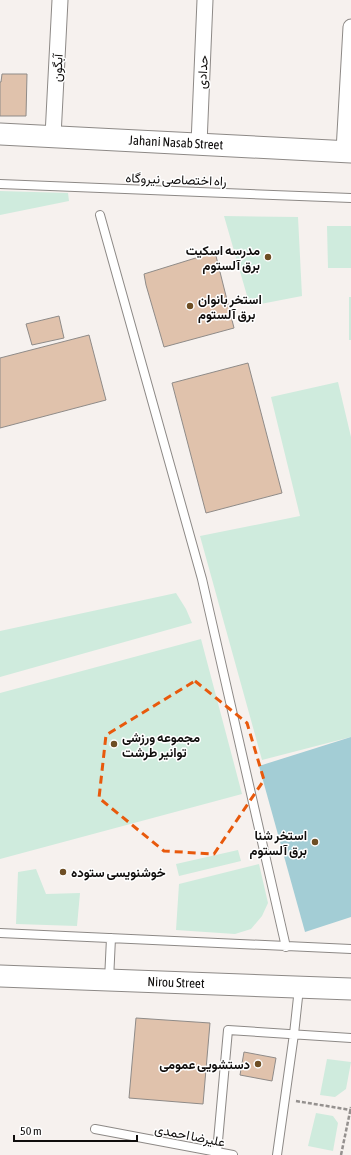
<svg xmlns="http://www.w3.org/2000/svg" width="351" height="1155" font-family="'Asap Condensed',Vazirmatn,sans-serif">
	<rect width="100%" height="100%" fill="#f6f1ee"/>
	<path fill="#cfebdd" d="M0,191L68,193L69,201L0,215Z
		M224,216L298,217L302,296L250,306Z
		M327,226H351V268H328Z
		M349,297H351V340H349Z
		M338,382L351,437V737L262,760L200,536L300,516L271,397Z
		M176,593L186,609L192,623L0,677V631Z
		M201,639L242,794L0,859V693Z
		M238,850L241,861L179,876L176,864Z
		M259,864L268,903L262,916L251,929L235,934L176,930L179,884Z
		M36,869L46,894L80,893L77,926L16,924L18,872Z
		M327,1059L351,1062L346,1089L335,1097L320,1095Z
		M316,1113L333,1116L338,1123L333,1151L308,1146Z"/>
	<path fill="#a3cdd5" d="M351,737V917L305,932L259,766Z"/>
	<path fill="#e0c2ac" stroke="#8f8b88" d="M2,74H27L26,116H0V82H1Z
		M215,252L234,328L164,347L146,285L144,274Z
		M59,316L64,338L32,345L26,324Z
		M89,335L106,400L0,428V358Z
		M248,363L282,493L206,513L172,383Z
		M136,1018L210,1023L203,1104L129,1098Z
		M244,1052L276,1058L272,1081L240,1075Z"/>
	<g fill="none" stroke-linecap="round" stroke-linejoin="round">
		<g stroke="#8d8986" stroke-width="10">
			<path id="lane" d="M0,184L351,198
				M100,215L202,579L286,947
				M0,933L351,949
				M109,980L111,938
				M95,1129L233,1155
				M217,1152L228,1030L351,1038
				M277,1155L294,1034L299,988"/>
		</g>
		<g stroke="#8d8986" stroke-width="17">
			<path id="street" d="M53,136L60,0
				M199,144L205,0
				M344,151L351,27"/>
		</g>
		<g stroke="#8d8986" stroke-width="23">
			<path id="secondary" d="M0,134L351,152
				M0,976L351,989"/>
		</g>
		<path stroke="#95918f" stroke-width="2.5" stroke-dasharray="4 2" stroke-linecap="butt" d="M296,1101L351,1110
			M341,1155L351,1107"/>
		<use href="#lane" stroke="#fff" stroke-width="8"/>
		<use href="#street" stroke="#fff" stroke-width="15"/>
		<use href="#secondary" stroke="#fff" stroke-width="21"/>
	</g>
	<path fill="none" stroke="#e8590c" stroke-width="3" stroke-dasharray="8 5" stroke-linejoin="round" d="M195,681L247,723L264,780L214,854L164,851L99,798L106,735Z"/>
	<g fill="#6e4e24" stroke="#fff" stroke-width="1.5">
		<circle cx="268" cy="257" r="4"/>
		<circle cx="190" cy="306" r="4"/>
		<circle cx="114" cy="744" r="4"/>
		<circle cx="315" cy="842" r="4"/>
		<circle cx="63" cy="872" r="4"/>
		<circle cx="258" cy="1064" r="4"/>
	</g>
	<g text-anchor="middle" stroke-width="3" stroke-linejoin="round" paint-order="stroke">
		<g font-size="13" fill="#0f0d0c" stroke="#fff">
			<text transform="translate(57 68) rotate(-87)" y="5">آبگون</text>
			<text transform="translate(202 72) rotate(-87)" y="5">حدادی</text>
			<text transform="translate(176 142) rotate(3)" y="5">Jahani Nasab Street</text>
			<text transform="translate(176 179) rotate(2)" y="5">راه اختصاصی نیروگاه</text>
			<text transform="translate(176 982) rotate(2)" y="5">Nirou Street</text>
			<text transform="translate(190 1135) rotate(11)" y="5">علیرضا احمدی</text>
		</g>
		<g font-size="13" font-weight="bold" fill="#0f0d0c" stroke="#fff" text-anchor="end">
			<text x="260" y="255">مدرسه اسکیت<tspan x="260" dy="15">برق آلستوم</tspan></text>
			<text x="198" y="304" text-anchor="start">استخر بانوان<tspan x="198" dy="15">برق آلستوم</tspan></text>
			<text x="122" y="742" text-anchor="start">مجموعه ورزشی<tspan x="122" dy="15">توانیر طرشت</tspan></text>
			<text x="307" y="840">استخر شنا<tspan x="307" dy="15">برق آلستوم</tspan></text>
			<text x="71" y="877" text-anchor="start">خوشنویسی ستوده</text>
			<text x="250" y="1069">دستشویی عمومی</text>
		</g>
	</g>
	<path d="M14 1135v6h123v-6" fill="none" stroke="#0f0d0c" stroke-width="2"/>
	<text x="20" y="1135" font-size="12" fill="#0f0d0c" stroke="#ffffff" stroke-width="3" paint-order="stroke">50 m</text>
</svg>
